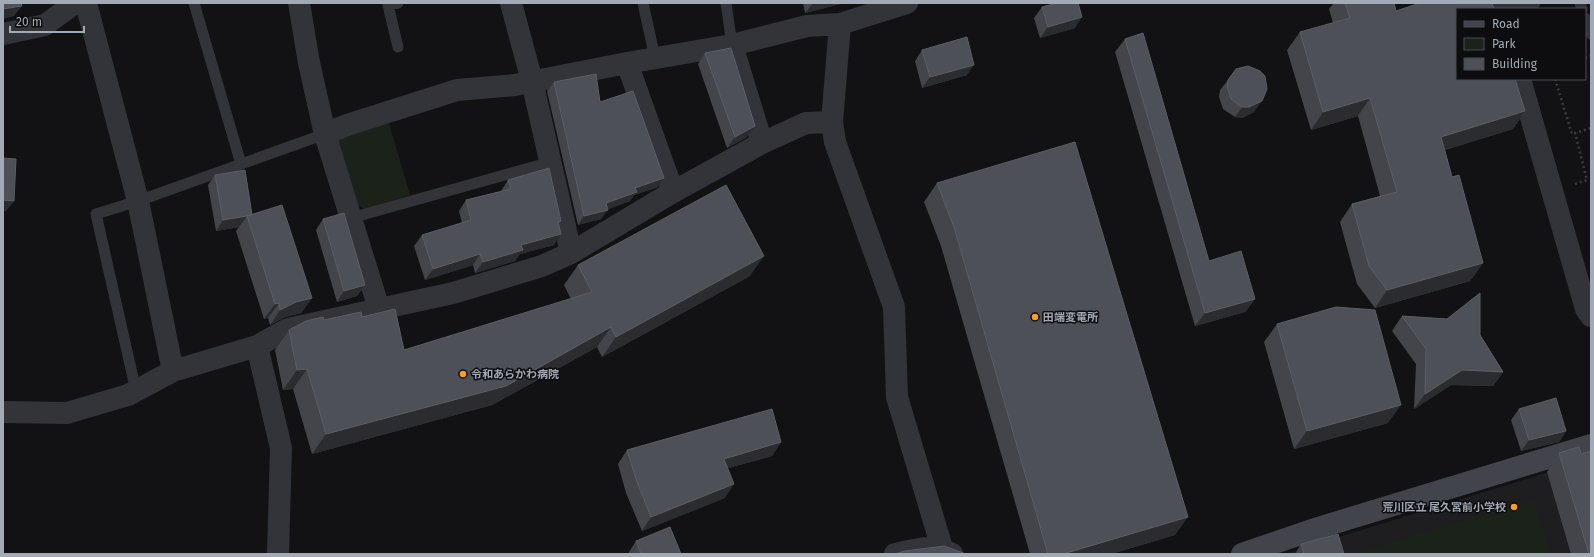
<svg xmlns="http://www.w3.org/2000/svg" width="1594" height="557" font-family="'Fira Sans','Noto Sans JP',sans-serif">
	<rect width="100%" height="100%" fill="#121214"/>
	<path fill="#1e1e21" d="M1591,459V554H1284Z"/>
	<path fill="#1a221a" d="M388,120L410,195L365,209L352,202L333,140Z
		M1534,499L1551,554H1351Z"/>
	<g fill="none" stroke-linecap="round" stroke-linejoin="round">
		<path stroke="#393c41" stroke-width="2.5" stroke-dasharray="2 3" stroke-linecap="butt" d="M1585,58L1591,56
			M1555,79L1572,134L1591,128
			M1575,184L1587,180L1575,133"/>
		<path stroke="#333439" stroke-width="11" d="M194,3L241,164
			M398,3L388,5L398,47
			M643,3L655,58
			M726,3L732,45
			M1580,3L1582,9
			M1515,9L1535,3
			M1585,18L1591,34
			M351,218L551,162
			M136,391L96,214L138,201L325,134"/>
		<path stroke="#333439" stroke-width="22" d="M86,3L138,201L173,371
			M299,3L309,63L325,134L379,309
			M511,3L532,81L571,253
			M907,3L840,24L832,122L835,142L894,307L897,397L942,548
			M1502,3L1503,9
			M3,34L45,25L75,3
			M732,45L762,143
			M627,63L673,192
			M1520,79L1586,309L1591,316
			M325,134L347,125L457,90L515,85L627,63L732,45L807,26L840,24
			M257,346L281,448L278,554
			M3,412L67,413L128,395L173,371L257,346L288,329L453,293L542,266L571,253L673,192L762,143L806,123L832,122
			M895,554C915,550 934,543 952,554"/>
		<path stroke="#41444a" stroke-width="22" d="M1242,554L1318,528L1591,445"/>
	</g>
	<path fill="#43454a" d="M803,3H844L805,13Z
		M1334,3H1394L1396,11L1525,111L1513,129L1445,150L1452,177L1483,263L1470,281L1375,308L1357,284L1340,222L1352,204L1380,196L1358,116L1311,130L1287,50L1300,32L1333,23L1329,9Z
		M1042,7L1075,28L1040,38L1034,18Z
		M1125,39L1209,261L1255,299L1245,312L1195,326L1115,52Z
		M922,50L967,75L922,88L915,61Z
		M705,53L747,137L727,148L698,64Z
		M1228,80L1254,112L1242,118L1235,117L1223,109L1219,97L1220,90Z
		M554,82L600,102L658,187L634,195L630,201L608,209L601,219L578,225L547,91Z
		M215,175L252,215L312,298L301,313L285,317L270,325L268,318L264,319L236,231L239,227L216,231L208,185Z
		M508,180L561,221L558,224L554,245L520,254L515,261L475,273L473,265L425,280L414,246L422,235L462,223L459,211L466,200L501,191Z
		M937,183L1175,535L1111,554H1030L941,246L924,202Z
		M323,219L365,285L357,296L337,302L316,230Z
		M578,265L750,276L602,357L597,347L492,405L312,454L293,389L283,390L275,350L289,330L324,320L362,317L404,350L571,299L564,285Z
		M1402,316L1480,335L1503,372L1493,386L1451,385L1414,409L1416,364L1392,331Z
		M1277,324L1388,423L1294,449L1264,342Z
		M1519,409L1566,431L1559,442L1521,451L1511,420Z
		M781,442L772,456L728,468L725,498L642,531L626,493L618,464L627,450Z
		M1559,453L1581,454L1591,554H1571L1547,472Z
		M636,541L681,554H629V552Z
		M1301,544L1344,554H1295Z"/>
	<path fill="#2b2c30" d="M813,3H844L805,13Z
		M22,6L14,16L3,19V9Z
		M1082,17L1075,28L1040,38L1048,27Z
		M974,65L967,75L922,88L930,77Z
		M1370,98L1358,116L1311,130L1323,112Z
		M1262,101L1254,112L1242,118L1235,117L1242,107Z
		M1525,111L1513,129L1429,155L1441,137Z
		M755,126L747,137L727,148L735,137Z
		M664,178L658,187L634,195L630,201L604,211L608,210L601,219L578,225L584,216L606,203L635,188Z
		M3,200L14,201L6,211H3Z
		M247,216L239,227L216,231L223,220Z
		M561,234L554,245L520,254L515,261L475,273L483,262L521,245Z
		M480,254L473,265L425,280L433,269Z
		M764,256L750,276L602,357L616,337Z
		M1483,263L1470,281L1375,308L1387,290Z
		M365,285L357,296L337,302L344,291Z
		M312,298L301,313L285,317L270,325L280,310L296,302Z
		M1255,299L1245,312L1195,326L1205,313Z
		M279,303L268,318L264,319L275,304Z
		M611,327L597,347L492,405L312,454L326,434Z
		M307,369L293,389L283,390L297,370Z
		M1462,370L1503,372L1493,386L1451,385L1414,409L1425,394Z
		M1401,405L1388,423L1294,449L1307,431Z
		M1566,431L1559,442L1521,451L1529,440Z
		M781,442L772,456L714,472L724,459Z
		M734,484L725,498L642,531L651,517Z
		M1188,517L1175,535L1111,554H1063Z"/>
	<path fill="#4d5056" stroke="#5b5e65" d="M3,3H21L22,6L3,9Z
		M1057,3H1078L1082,17L1048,27L1042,7Z
		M1345,3H1394L1396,11L1420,3H1492L1494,9H1457V79H1515L1525,111L1441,137L1452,177L1459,175L1483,263L1387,290L1369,266L1352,204L1397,192L1370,98L1323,112L1300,32L1350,18Z
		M1143,33L1209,261L1241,251L1255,299L1205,313L1125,39Z
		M967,37L974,65L930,77L922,50Z
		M731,48L755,126L735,137L705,53Z
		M1248,66L1260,71L1265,76L1267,89L1262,101L1249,107H1242L1231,99L1227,86L1228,80L1236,69Z
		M596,74L600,102L633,91L664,178L635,188L637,192L606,203L608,210L584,216L554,82Z
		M1075,142L1188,517L1063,554H1048L954,227L937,183Z
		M3,158L16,159L14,201L3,200Z
		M549,168L561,221L558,222L561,234L521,245L523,250L483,262L480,254L433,269L422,235L471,220L466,200L511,189L508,180Z
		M245,170L252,215L247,216L223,220L215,175Z
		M726,185L764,256L616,337L611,327L506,386L326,434L307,369L297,370L289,330L306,321L323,317L324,320L361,312L362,317L395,309L404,350L592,292L578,265Z
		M282,205L312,298L296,302L280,310L279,303L275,304L247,216Z
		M344,213L365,285L344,291L323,219Z
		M1480,293V335L1503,372L1462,370L1425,394L1426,349L1402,316L1447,319Z
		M1336,307L1375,310L1401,405L1307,431L1277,324Z
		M1556,398L1566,431L1529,440L1519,409Z
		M772,409L781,442L724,459L734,484L651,517L636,479L627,450Z
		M1579,447L1581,454L1591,451V554H1589L1559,453Z
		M670,527L681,554H641L636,541Z
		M1338,534L1344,554H1304L1301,544Z
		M944,546L966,554H895L905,551Z"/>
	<g fill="#ff9e1f" stroke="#0d0d0f" stroke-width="1.5">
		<circle cx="1035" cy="317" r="4"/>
		<circle cx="463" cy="374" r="4"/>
		<circle cx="1514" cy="507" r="4"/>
	</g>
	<g text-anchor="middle" stroke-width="3" stroke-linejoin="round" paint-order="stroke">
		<g font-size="11" font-weight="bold" fill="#a2aab6" stroke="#0d0d0f" text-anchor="start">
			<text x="1043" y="321">田端変電所</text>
			<text x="471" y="378">令和あらかわ病院</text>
			<text x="1506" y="511" text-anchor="end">荒川区立 尾久宮前小学校</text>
		</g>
	</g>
	<rect width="1594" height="557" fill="none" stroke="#a2aab6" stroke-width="8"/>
	<rect x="1456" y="8" width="130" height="72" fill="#0d0d0f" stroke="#494c52"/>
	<rect x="1464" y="21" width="20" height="6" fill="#41444a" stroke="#494c52"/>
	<text x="1492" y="28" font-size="12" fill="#a2aab6">Road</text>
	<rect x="1464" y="38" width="20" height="12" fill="#1a221a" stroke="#494c52"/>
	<text x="1492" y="48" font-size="12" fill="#a2aab6">Park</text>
	<rect x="1464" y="58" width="20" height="12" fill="#4d5056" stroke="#494c52"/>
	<text x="1492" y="68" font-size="12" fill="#a2aab6">Building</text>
	<path d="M10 26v6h74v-6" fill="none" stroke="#a2aab6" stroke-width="2"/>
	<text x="16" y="26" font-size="12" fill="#a2aab6" stroke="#0d0d0f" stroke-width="3" paint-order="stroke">20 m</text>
</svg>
